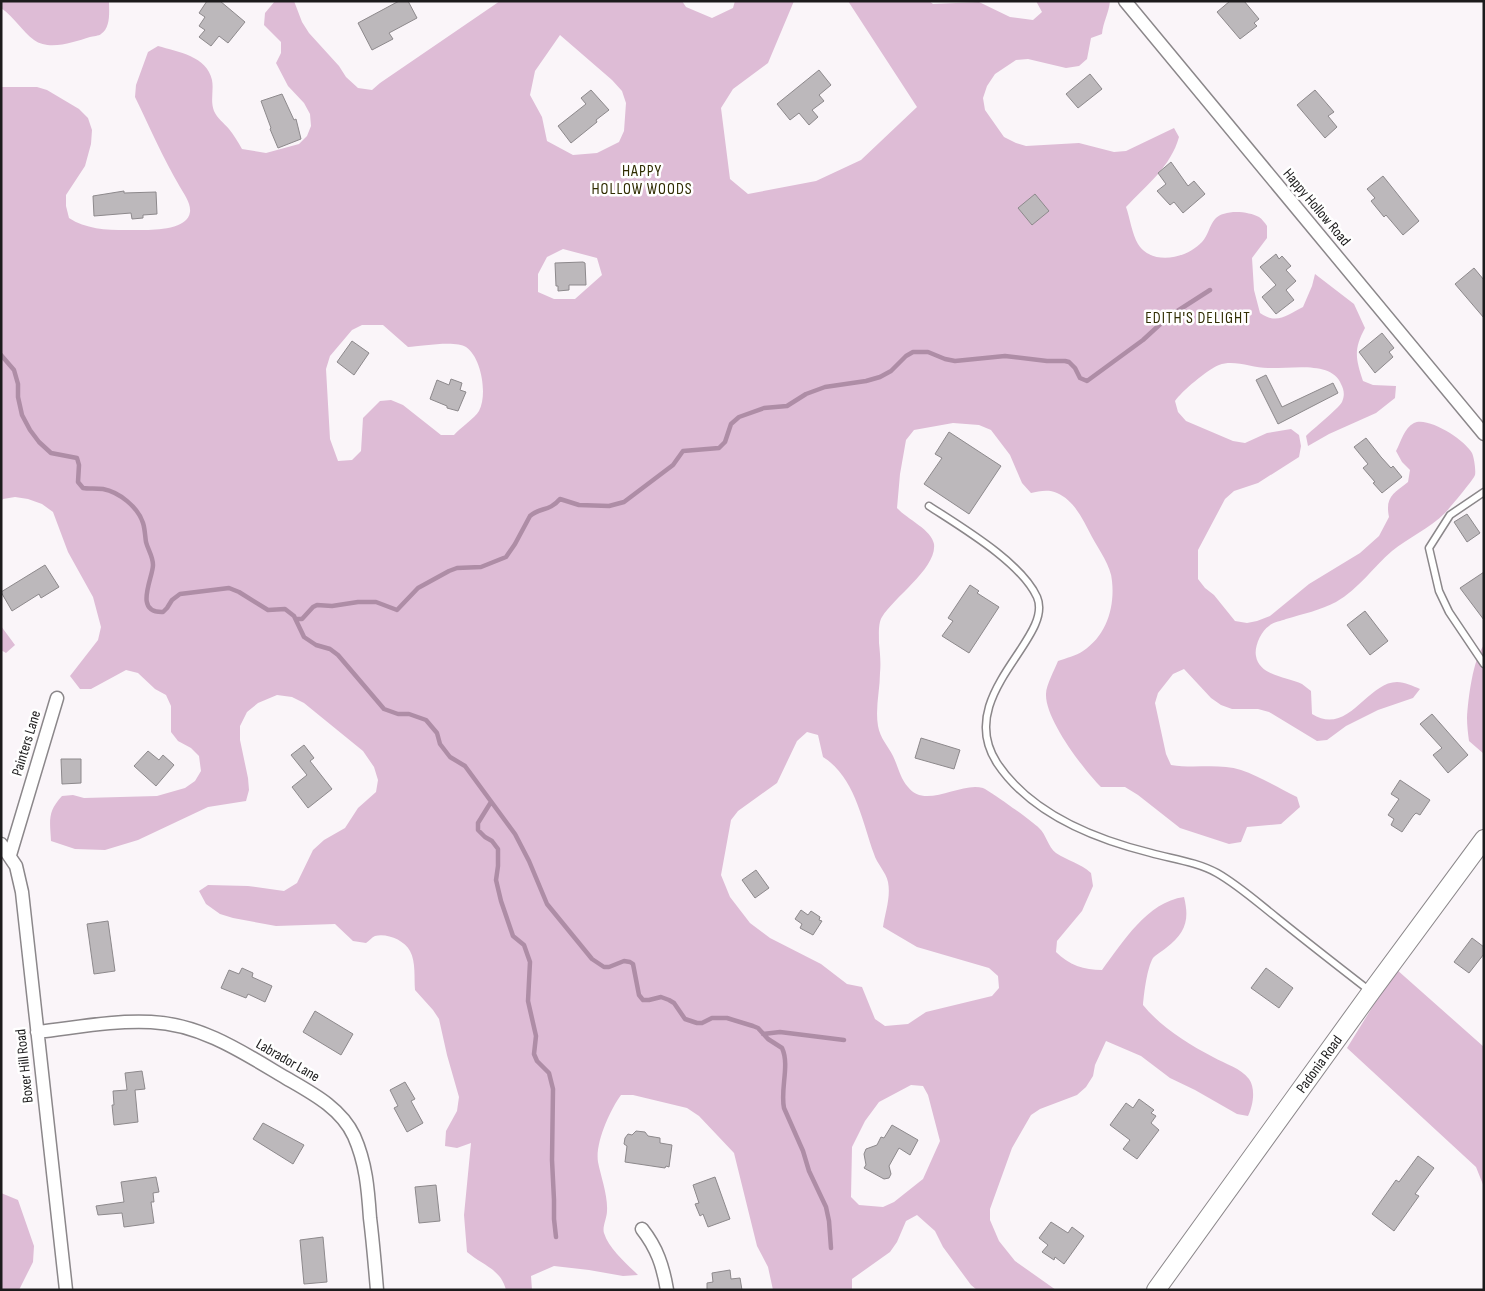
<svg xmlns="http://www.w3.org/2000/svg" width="1485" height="1291" font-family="'Sofia Sans Condensed',sans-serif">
	<rect width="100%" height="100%" fill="#faf5f9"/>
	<path fill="#debcd6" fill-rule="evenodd" d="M1,1H109C109,12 111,27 101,34C99,36 93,36 90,37C74,42 49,51 34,40C22,31 14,17 1,8Z
		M275,1H294L302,22L309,33L339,66L346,77L358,88L372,90L380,83L500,1H682L686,7L712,18L733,8L735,1H794L768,63L733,89L721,108L730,179L748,194L816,181L861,160L917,107L848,1H929L933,4L979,2L1010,17L1033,20L1042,12L1036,1H1110C1109,13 1103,22 1102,34L1091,38L1087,59L1079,66L1066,68L1028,59L1016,60L995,74L987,86L983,98L985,110L1004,137L1016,143L1026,146L1079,143L1114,152L1126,151L1174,128L1179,137C1171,166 1147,185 1126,207C1130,218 1132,234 1138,244C1152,266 1186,259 1202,242C1208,236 1209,226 1215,219C1224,209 1248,211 1259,217C1262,219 1265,223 1267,226V238L1252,258L1254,290L1260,313C1277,325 1287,315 1303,307L1312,286L1315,274L1354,304L1365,328C1353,350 1356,359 1363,381L1373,385L1396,386L1395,398L1376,413L1329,434L1308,446L1306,436C1313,429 1338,409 1342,402C1345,395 1344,390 1341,384C1332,360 1289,369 1268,368C1252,368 1234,359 1219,365C1207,370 1182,391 1175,401L1178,412L1186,421L1233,441L1245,443L1267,433L1291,429L1299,435L1301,446L1299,457L1258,483L1234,491L1225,499L1198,550V579L1205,588L1214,595L1235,621L1247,623L1257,621L1270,616L1309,584L1360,553L1379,536L1389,517C1385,497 1393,494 1408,482L1410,470L1402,462L1396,451C1401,442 1404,428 1414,423C1428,416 1465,440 1472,453C1474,457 1476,470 1475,475C1474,479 1449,509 1445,513C1430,528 1408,538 1392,551C1373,567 1359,589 1336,602C1321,610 1303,614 1286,619C1281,621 1273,622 1269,626C1261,631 1254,647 1256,656C1259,676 1288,677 1302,684C1305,686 1308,689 1311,691L1312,714C1348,737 1367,682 1397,682C1405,682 1413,686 1420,689L1413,698L1378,710L1346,726L1327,740L1317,741L1269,712L1258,709H1232L1221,705L1211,698L1184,669L1173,674L1158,693L1155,703L1166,754L1171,765C1194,769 1219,763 1241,770C1259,776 1279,788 1297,797L1300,807L1281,824L1247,827L1241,842L1229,844L1180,828L1138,795L1125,787H1101C1083,769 1045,719 1046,694C1046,685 1055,669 1058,661C1066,658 1076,656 1083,651C1106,636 1115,608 1112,581C1111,566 1099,550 1092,537C1083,520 1075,501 1057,493C1049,489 1039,491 1031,493L1022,483L1010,455L991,430L979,425L953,423L914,430L906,440L900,474L897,508C907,519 932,530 934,544C937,568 894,597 882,617C878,623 879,635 879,643C880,653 881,663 880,673C880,690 875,708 878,726C880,738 888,746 893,756C898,766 900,778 908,787C925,810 961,781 983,788C990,791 1032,821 1039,828C1046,834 1048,847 1056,853C1068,861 1080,863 1091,873L1093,886L1082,911L1057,941L1056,952C1069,965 1084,970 1102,970C1123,942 1147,902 1184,897C1190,921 1185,933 1166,948C1162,951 1156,955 1153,958C1147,968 1144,993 1143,1005C1161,1027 1188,1044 1213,1057C1225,1064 1241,1068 1249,1079C1256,1089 1253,1106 1248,1116L1237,1114L1195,1090L1170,1078L1141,1056L1106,1041L1095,1065L1093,1076L1086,1087L1077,1095L1040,1109L1031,1115L1012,1148L990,1209V1220L999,1241L1015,1261L1056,1290H977L971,1285L943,1247L935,1231L917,1215L906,1221L897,1242L890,1252L852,1279V1290H773L768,1267L757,1246L734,1153L699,1116L687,1108L633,1095H621C610,1110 595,1143 598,1162C601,1177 608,1196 607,1211C607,1218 602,1227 604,1233C609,1249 626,1263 638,1275L623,1276L589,1270L554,1266L531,1276L532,1290H506C501,1269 482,1265 467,1252L464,1215L471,1143L457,1148L445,1146L446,1131L457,1111L459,1097L447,1055L439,1019L433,1010L415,990C414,978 416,962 410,951C404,940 387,933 375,936C372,937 369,941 366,943L353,941L335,924L276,926L233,918L220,914L206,904L199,891L208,885L248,886L284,891L297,883L313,850L324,840L345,828L358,808L376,792L378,780L374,767L363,751L304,703L292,697L277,695L258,703L247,712L240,726V740L248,778L249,790L246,801L208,807L138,840L105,850L75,849L51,841C50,821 47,812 62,796L73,795L84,798L157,796L185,788L195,781L201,771L199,756L191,748L178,741L171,732V706L166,695L155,689L138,673L126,670L91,689H80L70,676L98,640L101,627L93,597L68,552L53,512L42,504L28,499L15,497L3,499L1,501V87H37L47,90L79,109L88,118L92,130L91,144L85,166L66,195V206L69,218C90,232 118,230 143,230C156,230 188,229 190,212C191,203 184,194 180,187C163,158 150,128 135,97L136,85L148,52L158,46C178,52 207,56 212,80C214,90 210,101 214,111C217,118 224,123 229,129C234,135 238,142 242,149L266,153L299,144L307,136L311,126L310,114L304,103L288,86L276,63L281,53V42L264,25L265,13ZM560,35L612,80L622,91L626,103L624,131L619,142L597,153L573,155L547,141L542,117L530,95L535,71ZM563,249L597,258L602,275L575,299H554L538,292V274L547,257ZM362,325H383L408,347C421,346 456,340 466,347C481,357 488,394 479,411C475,418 460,428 454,435H441L403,405L391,400L380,401L363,418L361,451L352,460L338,461L330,439L326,369L330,356L352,330ZM807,732L818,735L823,757C855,777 862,821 874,854C877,864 886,872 888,882C891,897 885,913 883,927L917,947L989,968L998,976L999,988L992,996L926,1012L908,1024L885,1026L875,1019L862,987L847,984L821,964L770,938L750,923L730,897L721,875L731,820L738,811L777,783L797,741ZM911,1085L923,1086L928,1095L940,1141L923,1179L894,1202L883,1207L859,1205L851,1197L852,1147L865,1121L879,1102Z
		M1,626L15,645L6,653L1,650Z
		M1484,645V754L1469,741C1468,734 1467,725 1467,718C1468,699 1473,659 1484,645Z
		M1396,969L1484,1047V1187L1476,1167L1347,1048Z
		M1,1193L18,1200L34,1246L33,1262L19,1290H1Z"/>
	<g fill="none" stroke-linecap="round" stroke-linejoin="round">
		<path stroke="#ae8da6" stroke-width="4.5" d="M1,355L14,370L18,384V397L22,415L30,430L39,442L51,453L77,458L79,465L78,482L83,488C89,489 96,488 103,489C119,492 138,507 143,523C145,529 145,536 146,542C148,550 153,556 153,565C153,578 133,613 163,612L167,608L172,600L180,594L229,588L239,592L268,610L285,609L294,616L304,637L316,645L330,649L338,655L384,709L398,714H409L426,720L437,733L440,744L450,757L465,766L515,834L529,861L547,904L592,959L604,967H609L624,961L630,962L633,964L639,995L643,1000H649L661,997L669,1000L674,1003L685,1019L697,1023H702L712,1018H727L753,1026L758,1028L768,1039L782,1048C790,1065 780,1089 784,1108L803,1151L809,1171L826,1207L829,1221L831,1248
			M296,619H302L313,607L317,605L332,606L358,602H376L397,610L418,588L449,571L457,568L481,567L506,557L515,544L530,516C540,507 549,512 560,499L579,505L609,506L624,502L673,465L683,451L719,448L725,442L731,424L739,417L764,408L787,406L806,394L825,387L866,381L880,377L891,371L906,356L913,352H928L945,359L955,361L1005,356L1047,361H1065L1069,362L1075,368L1080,378L1087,381L1143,340L1168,317L1210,290
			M491,802L478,823V830L485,837L492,841L498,849V866L496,880L501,901L513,936L524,945L530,962L528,1001L536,1036L534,1054L537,1061L549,1073L553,1089L552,1160L554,1200V1219L556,1237
			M763,1034L780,1032L844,1040"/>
	</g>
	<path fill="#bcb8bb" stroke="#8d898c" d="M207,1H220L245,22L228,43L219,36L211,46L199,37L205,30L199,26L205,17L199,13Z
		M399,1H408L417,18L389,33L393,39L372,50L358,23Z
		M1230,1H1244L1259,19L1254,23L1257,26L1240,39L1217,12Z
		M819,70L831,85L819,95L824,101L812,110L818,117L809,125L799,113L790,120L777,104Z
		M1090,74L1102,89L1078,108L1066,94Z
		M591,90L609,110L596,120L597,122L571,143L558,126L586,104L581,98Z
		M1315,90L1334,112L1328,116L1337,127L1325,138L1297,105Z
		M282,94L294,120L296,119L301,139L278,148L270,129L271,128L261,101Z
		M1171,162L1188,186L1194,181L1205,194L1183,213L1174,202L1170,205L1157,191L1166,184L1158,173Z
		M1383,176L1419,221L1403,235L1386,215L1384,217L1371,201L1375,198L1367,189Z
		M124,191V193L156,192L157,214L143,215V218L132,219L131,213L94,216L93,196Z
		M1035,194L1049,211L1032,225L1018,208Z
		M1276,254L1279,259L1282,256L1291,266L1286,270L1296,281L1286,290L1294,300L1276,314L1262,297L1276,285L1260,267Z
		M583,262L585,263L586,285H569V290L558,291V286H556L555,263Z
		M1474,268L1484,280V318L1455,284Z
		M1382,333L1394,348L1389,352L1393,357L1375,373L1359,352Z
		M352,341L369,353L354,375L337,362Z
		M1266,375L1282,407L1333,383L1338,393L1278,424L1256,380Z
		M451,379L462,383L460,390L466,392L458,411L447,408V406L430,399L437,380L449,385Z
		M949,432L1001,466L969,514L924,484L942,458L935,454Z
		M1366,438L1381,457L1391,468L1393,466L1402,477L1382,493L1373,483L1375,482L1363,468L1368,464L1354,447Z
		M1467,514L1480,533L1467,542L1454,522Z
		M45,565L59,587L41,598L39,594L12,611L1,592Z
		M1484,572V620L1460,588Z
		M970,585L979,591L977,593L999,607L969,653L942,636L953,621L948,618Z
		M1365,611L1388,641L1370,655L1347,625Z
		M1432,714L1468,755L1448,773L1433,755L1442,748L1420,724Z
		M921,738L960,750L954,769L915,758Z
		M304,745L314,758L310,761L332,789L308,808L292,787L307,775L291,755Z
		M148,751L159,760L163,755L174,765L156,786L134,766Z
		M61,759H81V783L62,784Z
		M1400,780L1430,800L1420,815L1416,813L1413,816L1402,832L1391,825L1394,819L1388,815L1399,799L1391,794Z
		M756,870L769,888L755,898L742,880Z
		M801,910L808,915L811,911L820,917L819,920L822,921L813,935L800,928L802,924L795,919Z
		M108,921L115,971L94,974L87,924Z
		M1472,938L1484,947V954L1469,973L1454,962Z
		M242,968L253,973L252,977L272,986L265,1002L248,994L246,998L221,988L229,970L239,974Z
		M1266,968L1293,988L1279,1008L1251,988Z
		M315,1011L353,1034L341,1055L303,1032Z
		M142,1071L145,1089L135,1090L138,1122L114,1125L112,1105H114L113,1091L127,1090L125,1073Z
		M405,1082L415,1099L411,1101L423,1123L407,1132L394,1108L398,1106L390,1090Z
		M1139,1099L1154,1110L1151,1113L1156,1116L1151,1123L1159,1130L1137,1159L1123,1149L1130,1140L1110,1125L1126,1103L1133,1108Z
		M263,1123L304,1145L293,1164L253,1139Z
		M892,1125L918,1140L910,1155L899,1148L889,1166L891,1174L889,1178L884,1179L864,1168L866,1165L864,1154L866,1149L877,1145L881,1137L884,1138Z
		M636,1131L645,1132L648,1136L660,1138V1143L672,1145L669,1167L666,1166L665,1168L625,1162L627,1146L624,1144L625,1138L628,1134L632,1135Z
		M1418,1156L1434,1168L1415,1194L1419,1196L1394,1231L1372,1214L1396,1180L1399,1182Z
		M156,1177L159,1192L153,1193L154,1202H151L154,1223L124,1227L122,1213L98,1215L96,1206L124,1202L121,1182Z
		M715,1177L730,1219L708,1227L703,1214L700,1216L695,1204L699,1203L693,1185Z
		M436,1185L440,1221L419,1223L415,1187Z
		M1051,1222L1068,1233L1072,1227L1084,1236L1064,1264L1055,1257L1054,1260L1042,1252L1048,1245L1039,1238Z
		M323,1237L327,1282L304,1284L300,1240Z
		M730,1270L731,1279L740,1278L742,1290H707V1283L713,1282L712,1273Z"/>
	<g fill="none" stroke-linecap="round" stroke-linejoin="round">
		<g stroke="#8b878a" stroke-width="9">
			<path id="service" d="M1484,492L1450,515L1429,548L1439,591L1449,612L1484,664
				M929,506C961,527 1021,562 1037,597C1055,638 953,695 997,763C1031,814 1094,839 1151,853C1173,859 1197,862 1217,873C1238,885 1257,902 1276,917C1307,942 1339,967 1370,991"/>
		</g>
		<g stroke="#8b878a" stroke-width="15">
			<path id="minor" d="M1125,1L1484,434
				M1,844L16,866L22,892L66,1290
				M10,855L57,698
				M37,1032C74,1028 113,1020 151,1022C201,1024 244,1053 286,1078C312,1093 341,1108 354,1136C366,1163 368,1189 370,1218C373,1242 375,1266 377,1290
				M642,1229C657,1248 663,1266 667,1290"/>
		</g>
		<g stroke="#8b878a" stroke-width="20">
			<path id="secondary" d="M1156,1290L1371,992L1484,839"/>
		</g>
		<use href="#service" stroke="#fff" stroke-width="6"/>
		<use href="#minor" stroke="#fff" stroke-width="12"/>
		<use href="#secondary" stroke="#fff" stroke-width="18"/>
	</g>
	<g text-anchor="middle" stroke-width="5" stroke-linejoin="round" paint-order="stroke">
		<g font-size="15" fill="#1c1b1c" stroke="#fff">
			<text transform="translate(1317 207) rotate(50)" y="5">Happy Hollow Road</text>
			<text transform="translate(26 743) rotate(-73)" y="5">Painters Lane</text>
			<text transform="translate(288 1060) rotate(30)" y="5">Labrador Lane</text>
			<text transform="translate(1319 1064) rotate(-54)" y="5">Padonia Road</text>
			<text transform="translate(24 1066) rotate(-96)" y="5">Boxer Hill Road</text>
		</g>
		<g font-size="16" letter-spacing="1" fill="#302d02" stroke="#fff">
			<text x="642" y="176">HAPPY<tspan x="642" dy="18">HOLLOW WOODS</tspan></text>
			<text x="1198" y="323">EDITH'S DELIGHT</text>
		</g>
	</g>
	<rect width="1485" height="1291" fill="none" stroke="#1c1b1c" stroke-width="5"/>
</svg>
